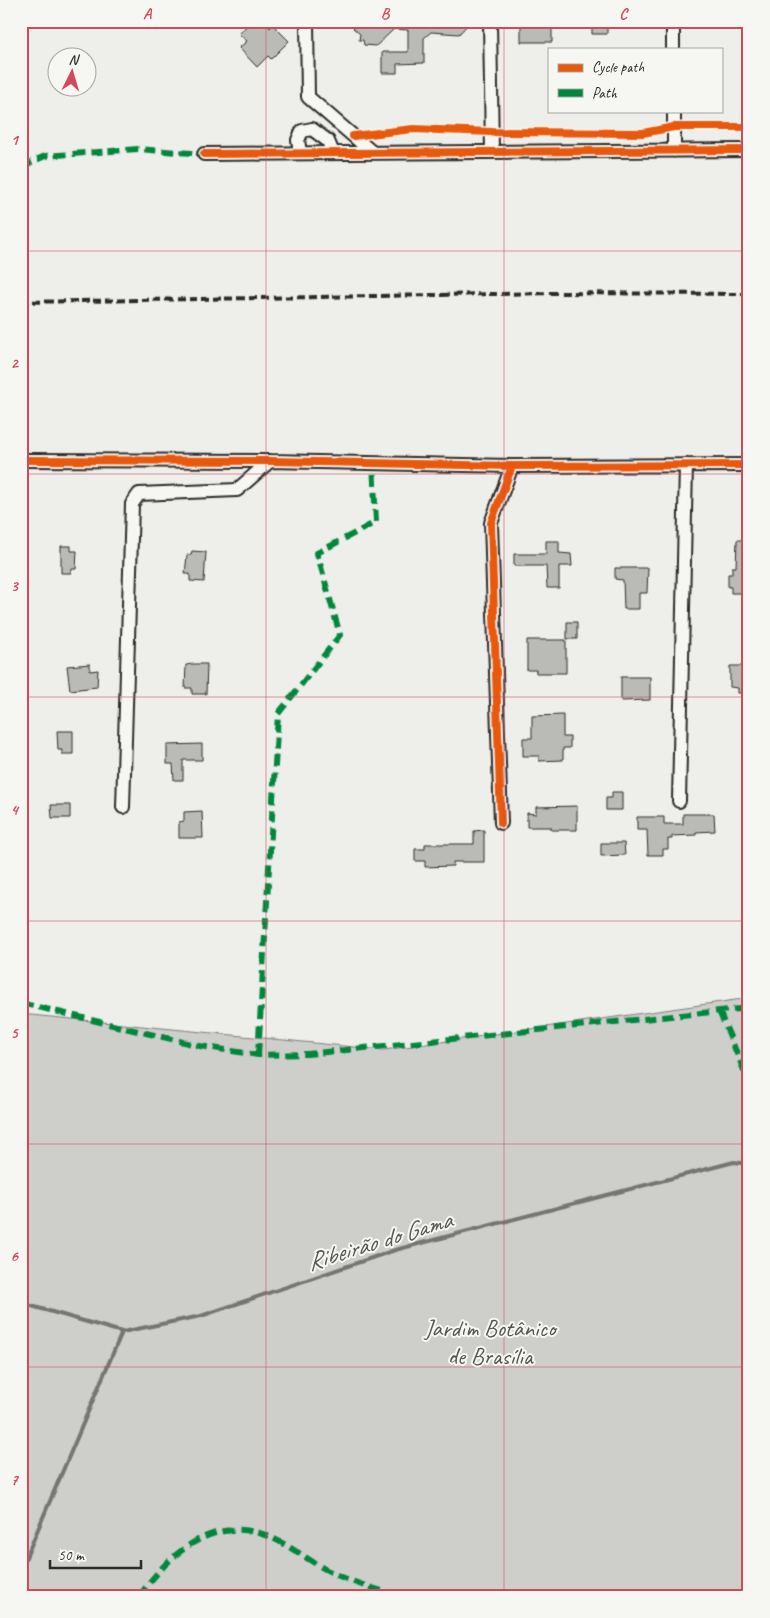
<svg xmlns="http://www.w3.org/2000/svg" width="770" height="1618" font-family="Caveat,sans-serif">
	<rect width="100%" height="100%" fill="#eeeeea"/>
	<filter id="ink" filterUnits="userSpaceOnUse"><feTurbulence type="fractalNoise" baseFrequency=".02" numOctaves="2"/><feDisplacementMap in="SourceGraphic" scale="10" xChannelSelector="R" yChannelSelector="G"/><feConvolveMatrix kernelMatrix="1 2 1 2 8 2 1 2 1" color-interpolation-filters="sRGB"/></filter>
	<g filter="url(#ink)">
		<path fill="#cececa" stroke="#7c7c7a" d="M749,998V1597H21V1014L384,1050Z"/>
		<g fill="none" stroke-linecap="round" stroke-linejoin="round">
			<path stroke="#757573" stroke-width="4" d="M21,1303L122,1332L201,1316L395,1250L734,1162L749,1164
				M21,1569L122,1332"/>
		</g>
		<path fill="#babab7" stroke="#2b2b2b" d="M251,21H263L270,28L273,25L289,41L271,59L268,56L257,67L239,48L247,41L239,34Z
			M360,21H471L459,34L431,32L424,38V63L397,64V73H382V52H408V30L394,29L376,46L364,45L363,40H359L360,34L353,28Z
			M521,21H552V42H521Z
			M592,21L607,22V34H592Z
			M737,540H747L749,542V593H731V587H728V574H732V567H736Z
			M546,541H559V553L571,554L572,566H559V588H547L546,566H514V554H546Z
			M61,546H71V551H77L76,569H71V573H61Z
			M192,551L206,552L204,582L190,581V574H185L187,555H191Z
			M615,568H648L647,593H639V609H624L623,580L615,579Z
			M567,622H577V639H567Z
			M527,640H566V673H536V670H527Z
			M90,664V671L98,670L97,687L70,690L67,666Z
			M193,664H207L206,694H192V688H185L186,665Z
			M730,666H749V693H738V688L730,687Z
			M621,677H650V700L621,701Z
			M563,715V737H570V748H563V760L539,761V756H523V738H532V716Z
			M57,731H73V754H62V750H58Z
			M202,744V760H183V780H174L173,764H167V745Z
			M612,792H622V810H606V798H612Z
			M51,805H70V818H52Z
			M577,806V830H551V827H527V813L536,814V807Z
			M202,811L203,838H179V822L184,821V812Z
			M683,814H714L715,831L696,832V835L672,836V839H668V849H663V855H648L647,830H637V817H664V824H683Z
			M484,830V862H453V866L425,867V861H415V849H425V844H474V831Z
			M601,843H624L625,855L601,856Z"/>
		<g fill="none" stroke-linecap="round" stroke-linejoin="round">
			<g stroke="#2b2b2b" stroke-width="16">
				<path id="minor" d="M307,21L308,97L373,153
					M490,21L492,152
					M673,21V49
					M674,111V151
					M300,153L298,140L302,131L312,129L328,141L333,153
					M204,154L749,150
					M21,460L270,461L512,466L749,465
					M679,801L686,465
					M123,807L132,504L139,494L237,490L270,461
					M501,823L491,523L512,466"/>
			</g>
			<use href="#minor" stroke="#f6f6f2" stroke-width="12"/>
			<path stroke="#2b2b2b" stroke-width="4" stroke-dasharray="8 4" stroke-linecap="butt" d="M21,302L554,293L749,294"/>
			<path stroke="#00873e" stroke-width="6" stroke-dasharray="12 6" stroke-linecap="butt" d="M21,167L45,156L138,149L204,154
				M21,1003L200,1046L258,1055L307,1054L749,1008
				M719,1011L749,1082
				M258,1055L278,714L340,635L317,553L376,522L373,463
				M139,1597C164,1559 208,1518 259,1533C286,1541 307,1561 333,1573C356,1584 380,1591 405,1597"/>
			<g stroke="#f6f6f2" stroke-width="11">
				<path id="cycleway" d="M353,136L413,129L492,132L643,133L674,127H749
					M204,154L749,150
					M21,460L270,461L512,466L749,465
					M501,823L491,523L512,466"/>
			</g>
			<use href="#cycleway" stroke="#e8590c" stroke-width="8"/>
		</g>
	</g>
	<path fill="none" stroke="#d1495b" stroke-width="1" stroke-opacity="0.55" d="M266,21V1597M504,21V1597M21,251H749M21,474H749M21,697H749M21,921H749M21,1144H749M21,1367H749"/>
	<g text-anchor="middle" stroke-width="4" stroke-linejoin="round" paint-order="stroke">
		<g font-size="24" fill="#545453" stroke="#f6f6f2">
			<text x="490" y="1336">Jardim Botânico<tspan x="490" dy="28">de Brasília</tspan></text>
		</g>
		<g font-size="25" font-style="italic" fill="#565655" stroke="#f6f6f2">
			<text transform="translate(379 1240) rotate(-17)" y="9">Ribeirão do Gama</text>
		</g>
	</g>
	<rect width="770" height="1618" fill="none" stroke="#f6f6f2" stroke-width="55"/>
	<rect x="548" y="48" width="175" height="65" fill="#f6f6f2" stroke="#a5a5a2"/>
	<rect x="558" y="64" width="25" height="8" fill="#e8590c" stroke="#a5a5a2"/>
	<text x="592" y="72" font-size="15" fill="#2b2b2b">Cycle path</text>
	<rect x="558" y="89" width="25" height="8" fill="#00873e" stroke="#a5a5a2"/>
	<text x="592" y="98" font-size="15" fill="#2b2b2b">Path</text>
	<g transform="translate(72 72) rotate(5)"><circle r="24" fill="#f6f6f2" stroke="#a5a5a2"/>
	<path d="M0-4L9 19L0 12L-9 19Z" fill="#d1495b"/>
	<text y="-8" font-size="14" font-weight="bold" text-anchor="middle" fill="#2b2b2b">N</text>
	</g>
	<path d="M50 1560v8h91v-8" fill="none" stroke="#2b2b2b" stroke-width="2.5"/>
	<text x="58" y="1560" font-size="15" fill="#2b2b2b" stroke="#f6f6f2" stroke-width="4" paint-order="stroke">50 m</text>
	<rect x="28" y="28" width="714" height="1562" fill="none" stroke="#d1495b" stroke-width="2"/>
	<g font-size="16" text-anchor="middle" font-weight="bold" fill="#d1495b">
		<text x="147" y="19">A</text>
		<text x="385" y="19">B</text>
		<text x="623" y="19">C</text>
		<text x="14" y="145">1</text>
		<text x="14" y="368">2</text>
		<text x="14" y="591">3</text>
		<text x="14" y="815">4</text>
		<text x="14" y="1038">5</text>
		<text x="14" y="1261">6</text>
		<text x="14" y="1485">7</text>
	</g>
</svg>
